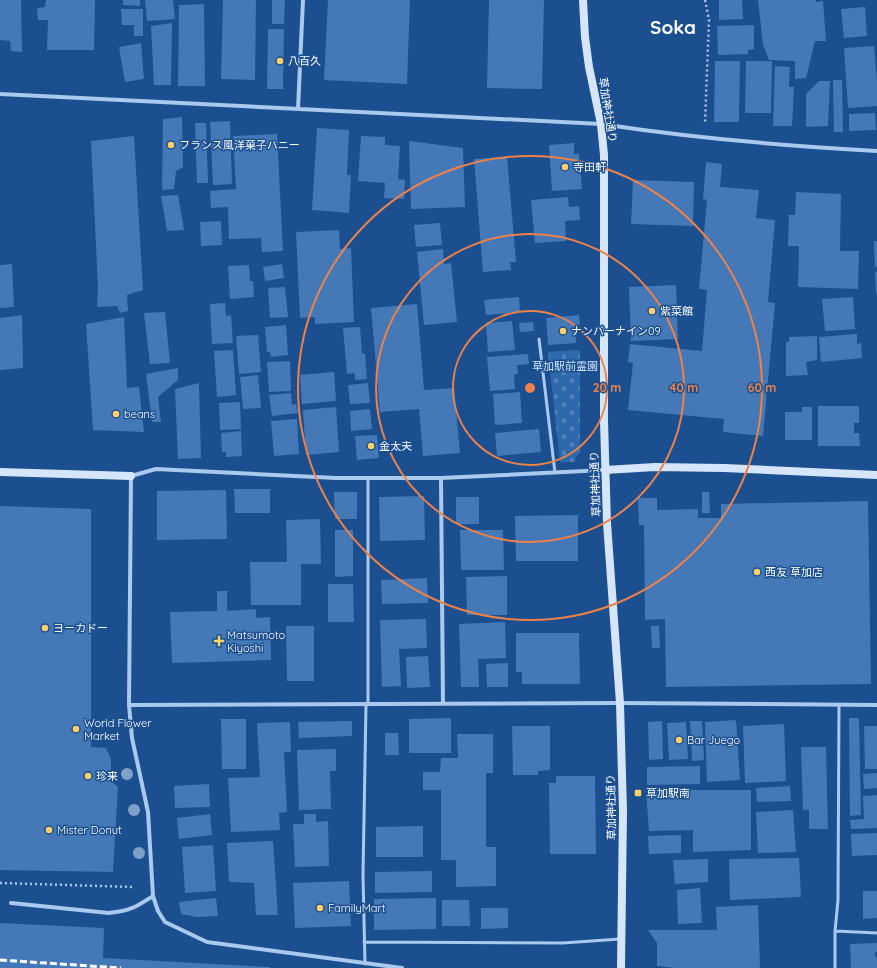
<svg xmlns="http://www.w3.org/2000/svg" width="877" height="968" font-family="Quicksand,'Noto Sans JP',sans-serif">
	<defs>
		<pattern id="cemetery-stones" width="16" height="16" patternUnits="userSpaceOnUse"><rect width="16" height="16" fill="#2e69ad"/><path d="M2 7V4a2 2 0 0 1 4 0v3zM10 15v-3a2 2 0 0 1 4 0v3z" fill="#4d80b9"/></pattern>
	</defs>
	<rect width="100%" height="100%" fill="#1b4f8f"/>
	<path fill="url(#cemetery-stones)" d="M580,350V451L574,462H560L548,352Z"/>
	<path fill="#4478b7" d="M0,0H21L22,52L11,51L10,41L0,40Z
		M46,0H95L94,50H47L48,20H38L37,8L45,7Z
		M123,0H140V6L123,5Z
		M145,0H173L175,19L147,21Z
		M223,0H256L255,80L221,79Z
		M272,0H285L284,24H272Z
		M328,0H410L407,84L324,80Z
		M489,0H544L542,89L487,88Z
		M719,0H742L743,19L719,20Z
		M758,0H816V2L823,1L826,41H815L806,78L795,79V61L769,60L763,45Z
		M204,4L205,86H178L179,5Z
		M865,7L867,36L844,38L841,9Z
		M121,9H143V36H134V25H122Z
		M172,23L171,85H154L151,26Z
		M754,25V49L748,50V54L718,55L717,26Z
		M268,29H284L283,89H267Z
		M141,43L144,79L125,82L119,47Z
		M874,46L877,81V106L848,108L844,48Z
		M715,61H740L739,122H714Z
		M746,61H772L771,113H745Z
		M775,66L790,67L789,87H794L792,126H773Z
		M833,80H842L843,132H834Z
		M819,81H830L828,126L806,127V94Z
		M875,113L876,130L849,131V114Z
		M182,117L183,167L176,171L174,189L162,190L163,119Z
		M230,121L232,184L213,185L210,122Z
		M195,123H206L208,183H197Z
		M317,128L349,130L347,175H351L349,213L312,210Z
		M277,134L283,251L262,252L261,238L229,239L228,207L211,208L210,191L236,189L233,136Z
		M134,136L143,290L127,295L128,311L120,313L117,306L97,307L98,287L91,141Z
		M361,136L385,137V145L400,146L398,179L405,180L404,199L384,198L385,183L358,181Z
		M409,141L463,148L465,207L411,209Z
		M574,143V154H579L582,189L552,191L549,145Z
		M507,157L516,262H510L511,270L483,272L474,159Z
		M706,162L722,164L720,187L759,190L756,218L775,220L768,302L775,303L763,436L723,432L724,419L628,410L633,363L628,362L630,344L702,351L707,290L699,289L707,200L703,199Z
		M633,180L694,182L693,226L631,224Z
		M796,192L841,194L840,251H859L858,289L798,287L799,246H788L789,215H795Z
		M178,195L184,230L167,231L161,196Z
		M568,197L569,207L579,206L580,220L565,221L566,241L535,243L531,200Z
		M221,221L222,245L201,246L200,222Z
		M440,223L442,245L416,247L414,225Z
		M339,230L340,249L351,248L354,322L315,324V317L300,318L296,232Z
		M874,241H877V267H875Z
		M443,249L444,264L451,263L457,322L424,325L417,252Z
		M12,264L14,307L0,308V265Z
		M282,264L284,278L265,281L263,267Z
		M249,265L250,281H253L254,297L230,299L228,266Z
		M875,272H877V293H876Z
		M676,285L678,339L631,341L629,287Z
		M285,287L288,317L270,318L268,288Z
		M519,297L520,312L486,315L484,300Z
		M853,297L855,329L825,331L822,299Z
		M225,303L226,316L231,315L233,343L212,344L210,304Z
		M417,304L424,390L454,388L460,453L423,456L419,409L380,412L371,308Z
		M165,312L170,363L150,364L144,313Z
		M22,315L23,368L0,370V318Z
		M579,315L580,325H575L576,343L548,345L546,318Z
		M124,317L127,388L139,387L144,432L93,430L86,324Z
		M512,321L515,350L488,352L486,323Z
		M533,322L534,331L520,332L519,323Z
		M286,325L288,355L271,357L270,352H267L265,327Z
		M360,327L362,354L365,353L367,379L355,380V373L347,374L343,328Z
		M857,334V344L861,343L862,358L821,362L819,337Z
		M258,335L261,372L239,374L236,336Z
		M817,336V360L806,362L808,375L786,376V342H789V337Z
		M233,350L236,395L217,397L214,351Z
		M528,354L529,364L517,365L518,374L514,375L515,389L490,391L487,357Z
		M290,361L291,391L269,392L267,362Z
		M178,368V380L158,397L161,422H152L146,374Z
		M334,372L336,401L302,404L300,375Z
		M258,375L261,408L243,409L240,377Z
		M199,383L201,458L178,459L175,389Z
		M368,383L370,403L350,404L348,385Z
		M520,392L522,423L495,425L493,394Z
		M291,393L292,405L296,404L298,413L272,416L269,395Z
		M240,402L241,429L220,430L219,403Z
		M818,406H859V423H854V433H859L860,446H818Z
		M336,407L339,452L306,455L303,410Z
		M802,407H812V440H785V412H802Z
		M370,409L372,429L351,431L350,411Z
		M297,419L299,454L274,456L271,421Z
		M539,429L541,452L497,456L495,433Z
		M241,431L242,456L226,457V452H222L221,433Z
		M377,435L379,458L357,460L355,436Z
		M234,489H270V513H235Z
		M226,490L227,539L157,540V491Z
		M334,492H357V519H335Z
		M702,492H709L710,513H702Z
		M424,496L425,540L380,541L379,497Z
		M456,497H479V524H456Z
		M638,498H657V510L698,509V518H721V504L868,501L871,684L666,687L665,619L645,620L644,525H639Z
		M0,506L91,509V747L106,748L111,759V781L118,787L113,872L0,870Z
		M578,515V561H516L515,516Z
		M320,519L321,564H301V605H251L250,562H287L286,520Z
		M335,530H353V576L335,577Z
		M460,530H503L504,570H461Z
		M507,576V615H467L466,577Z
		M427,578L428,603L382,604L381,580Z
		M328,584H353L354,622H328Z
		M217,591H227V611L256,609V618L270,617L271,660L172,663L170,612L217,611Z
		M426,619L427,648L399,649L401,686L382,687L380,620Z
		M505,622L506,658L478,659L479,687H461L459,624Z
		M286,626H314V681H287Z
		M651,626H659L660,648H652Z
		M516,633H579L580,684H522V672H516Z
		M428,656L430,687L407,688L406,657Z
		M508,663V687H487L486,664Z
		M451,718V753H409V719Z
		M849,718H859L861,815L850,816Z
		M221,719H246V769H222Z
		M736,720L740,780L707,782L705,722Z
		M352,721V736L299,738L298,722Z
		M662,721L663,759L649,760L648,722Z
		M690,721H702L704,760L692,761Z
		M290,722L291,752H284L287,812L279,813L280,830L231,832L228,778L260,777L257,723Z
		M686,722L688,759L669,760L667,723Z
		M784,724L786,781L745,783L743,726Z
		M512,726H550V770L538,771V775H513Z
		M864,726H877V769H865Z
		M385,733H398L399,755H385Z
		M457,734H493V773H486V847H496V886L456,887V860H441V790H423V772H440L441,758H458Z
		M801,747H826L828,829H809V810H803Z
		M336,749V771H330L331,809L299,810L297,750Z
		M700,766V784L647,785V767Z
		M877,773V788L864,789L863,774Z
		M556,776H595L596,854H550L549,783H556Z
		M209,784L210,807L175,808L174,786Z
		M790,786L791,801L757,802L756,788Z
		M646,790H751V850L693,852V830L649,831Z
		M877,795V828L851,829L850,820L864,819L863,796Z
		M793,810L796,852L758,853L756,812Z
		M210,814L212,835L179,839L177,818Z
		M304,814H316V822L328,821L329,866L295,867L293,824H304Z
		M423,826V857H376V827Z
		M877,833V855L852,856L851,834Z
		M681,835V853L649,854L648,836Z
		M273,841L278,915H256L254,883L229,882L227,843Z
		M213,845L216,891L185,893L182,847Z
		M799,858L801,897L730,900L729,859Z
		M708,859V882L675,884L673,860Z
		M432,871V892L375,893V872Z
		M349,881L351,926L295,928L293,883Z
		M700,888L702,923L678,924L677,890Z
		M863,891H877V918L863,919Z
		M216,898L218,916L197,917L181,914L179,902Z
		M436,898V929L374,930V899Z
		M442,900H469L470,926H442Z
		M758,905L760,968H676L657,966V943L648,930H717L716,907Z
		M481,908H508V928L481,929Z
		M0,923L104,928L103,958L270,967V968H0Z
		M877,943V952H875V957H877V968H851L850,944Z"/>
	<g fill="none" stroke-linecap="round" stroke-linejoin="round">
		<path stroke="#a9c9ee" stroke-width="2.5" stroke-dasharray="2 3" stroke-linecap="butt" d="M705,0L709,20L705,123
			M0,883L134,887"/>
		<path stroke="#a9c9ee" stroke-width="3" d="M539,339L555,473
			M368,478V704
			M835,931L877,933
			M364,942L563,943L620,939
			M365,964L363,875L366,705
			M835,968V931L838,900L839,705"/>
		<path stroke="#a9c9ee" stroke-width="4" d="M0,94L601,124C693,138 785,146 877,151
			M298,109L303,0
			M441,478L443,704
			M129,705L620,703L877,705
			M153,896L158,911L165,922L207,942L402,968
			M11,903L109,913C130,911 136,907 153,896L148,812L132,738L129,705L131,476L156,469L336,478H441L605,470"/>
		<path stroke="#d6e6fa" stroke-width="8" d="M583,0L585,37L589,67L601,124L604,155V421L607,523L620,703L623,811L621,968
			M605,470L655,467L724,468L877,475
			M0,472L131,476"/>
		<path stroke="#fff" stroke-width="3" stroke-dasharray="7 3" stroke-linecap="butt" d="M0,960L121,968"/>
	</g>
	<g fill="#7ea0ca">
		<circle cx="127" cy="774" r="6"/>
		<circle cx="134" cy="810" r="6"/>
		<circle cx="139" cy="853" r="6"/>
	</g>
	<g fill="none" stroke="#ee8249" stroke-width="2">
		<circle cx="530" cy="388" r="77"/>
		<circle cx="530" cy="388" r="154"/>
		<circle cx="530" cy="388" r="232"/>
	</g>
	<g fill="#ffd166" stroke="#1b4f8f" stroke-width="1.5">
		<circle cx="280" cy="61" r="4"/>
		<circle cx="171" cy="145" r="4"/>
		<circle cx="565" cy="167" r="4"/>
		<circle cx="652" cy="311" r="4"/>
		<circle cx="563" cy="331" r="4"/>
		<circle cx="116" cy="414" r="4"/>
		<circle cx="371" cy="446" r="4"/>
		<circle cx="757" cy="572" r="4"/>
		<circle cx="45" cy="628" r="4"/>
		<path d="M217 635h4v4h4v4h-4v4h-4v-4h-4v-4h4z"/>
		<circle cx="76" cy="729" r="4"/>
		<circle cx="679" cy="740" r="4"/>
		<circle cx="88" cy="776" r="4"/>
		<rect x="634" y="789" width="8" height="8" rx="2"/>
		<circle cx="49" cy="830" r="4"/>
		<circle cx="320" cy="908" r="4"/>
	</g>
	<g text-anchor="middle" stroke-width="3" stroke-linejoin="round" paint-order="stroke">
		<g font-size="11" fill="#fff" stroke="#1b4f8f" text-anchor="start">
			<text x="288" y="65">八百久</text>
			<text x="179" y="149">フランス風洋菓子ハニー</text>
			<text x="573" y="171">寺田軒</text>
			<text x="660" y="315">紫菜館</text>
			<text x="571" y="335">ナンバーナイン09</text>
			<text x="124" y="418">beans</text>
			<text x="379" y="450">金太夫</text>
			<text x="765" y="576">西友 草加店</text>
			<text x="53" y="632">ヨーカドー</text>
			<text x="227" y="639">Matsumoto<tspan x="227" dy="13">Kiyoshi</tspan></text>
			<text x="84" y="727">World Flower<tspan x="84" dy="13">Market</tspan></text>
			<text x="687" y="744">Bar Juego</text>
			<text x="96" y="780">珍来</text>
			<text x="646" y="797">草加駅南</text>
			<text x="57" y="834">Mister Donut</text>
			<text x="328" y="912">FamilyMart</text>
		</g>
		<g font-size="11" fill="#fff" stroke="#1b4f8f">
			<text transform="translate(608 110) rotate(81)" y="4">草加神社通り</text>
			<text transform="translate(595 484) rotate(-92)" y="4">草加神社通り</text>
			<text transform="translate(611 807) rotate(-91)" y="4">草加神社通り</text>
		</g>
		<g font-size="11" fill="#cfe3fa" stroke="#1b4f8f">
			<text x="565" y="370">草加駅前霊園</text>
		</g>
		<g font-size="19" font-weight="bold" fill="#fff" stroke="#1b4f8f">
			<text x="673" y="34">Soka</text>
		</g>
	</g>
	<circle cx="530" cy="388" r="6" fill="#ee8249" stroke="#1b4f8f" stroke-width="2"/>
	<g font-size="12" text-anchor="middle" font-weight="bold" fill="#ee8249" stroke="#1b4f8f" stroke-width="3" stroke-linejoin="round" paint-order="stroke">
		<text x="607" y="392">20 m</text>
		<text x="684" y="392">40 m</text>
		<text x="762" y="392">60 m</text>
	</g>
</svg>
